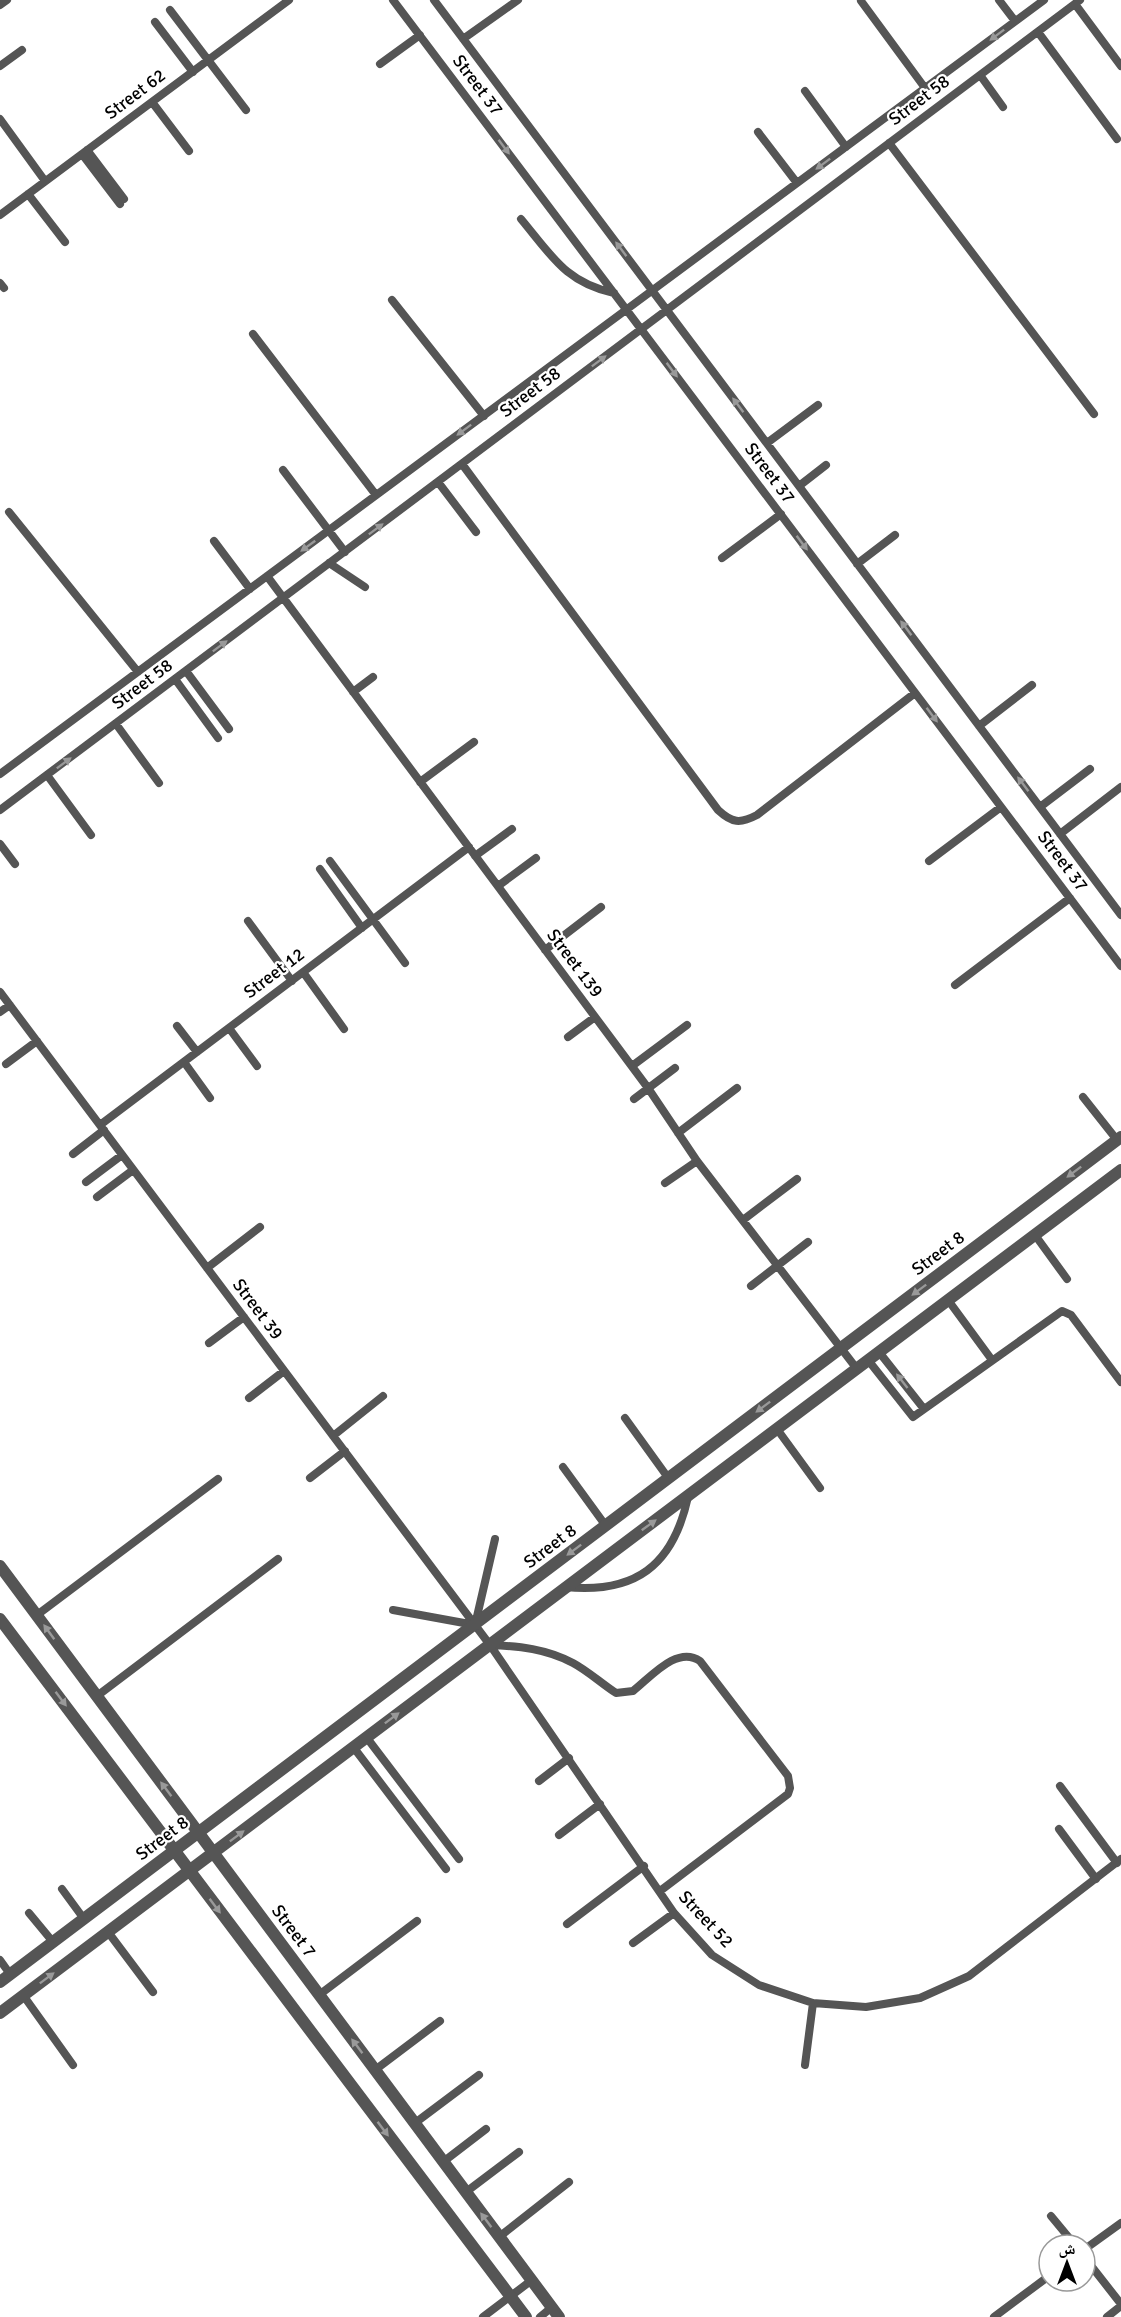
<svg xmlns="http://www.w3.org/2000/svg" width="1121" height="2317" font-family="Signika,'Noto Naskh Arabic',sans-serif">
	<rect width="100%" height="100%" fill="#fff"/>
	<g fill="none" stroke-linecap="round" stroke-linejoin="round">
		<path stroke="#555" stroke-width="8" d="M393,0L1121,966
			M434,0L1121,915
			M999,0L1015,21
			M861,1L925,88
			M1075,4L1121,66
			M0,5L7,0
			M170,10L246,110
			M155,22L193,72
			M1038,32L1117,139
			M463,39L518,0
			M380,64L420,35
			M0,66L22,50
			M980,75L1003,107
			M805,91L846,147
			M152,102L189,151
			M0,119L45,181
			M758,132L797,183
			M889,143L1094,414
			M87,150L124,199
			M82,154L120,204
			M28,194L65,242
			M0,215L289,0
			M521,219C551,255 566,283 614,293
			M0,283L4,288
			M392,300L484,416
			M253,334L376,495
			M767,443L818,405
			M462,464L718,810C732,823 740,824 757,815L915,693
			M283,470L345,552
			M438,482L476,532
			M799,486L826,465
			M9,512L138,672
			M214,541L250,589
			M722,558L781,514
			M329,563L365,587
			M857,564L895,535
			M267,576L648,1088L697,1161L857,1369
			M186,671L229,729
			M175,679L218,738
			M353,692L373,677
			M116,724L159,783
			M979,726L1032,685
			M0,774L1044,0
			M47,775L91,835
			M420,782L474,742
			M1040,807L1090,769
			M0,810L1080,0
			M1060,834L1121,787
			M0,844L15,864
			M475,856L512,829
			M330,861L405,963
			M929,861L1001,807
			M320,869L362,928
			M498,886L536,858
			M248,921L292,981
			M545,950L601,907
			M303,972L344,1029
			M955,985L1070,898
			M0,992L490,1645L674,1913L712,1955L759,1985L813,2003L866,2007L920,1998L969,1976L1121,1859
			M0,1012L10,1005
			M177,1026L197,1052
			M229,1028L257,1066
			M568,1037L595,1017
			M184,1062L210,1098
			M6,1064L37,1041
			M632,1066L687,1025
			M1083,1097L1117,1140
			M634,1099L675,1068
			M100,1125L469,847
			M678,1133L737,1088
			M73,1154L104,1130
			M86,1182L122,1155
			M665,1183L697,1161
			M97,1197L133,1170
			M743,1220L797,1179
			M1035,1235L1067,1279
			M207,1268L260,1227
			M751,1286L808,1242
			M948,1300L992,1360
			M209,1343L244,1317
			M879,1352L924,1409
			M868,1360L913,1417L1062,1311L1071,1315L1121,1382
			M249,1398L284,1371
			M625,1418L669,1479
			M777,1429L820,1488
			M333,1436L383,1396
			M563,1467L606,1526
			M310,1478L345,1451
			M565,1587C635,1594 673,1566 688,1497
			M393,1610L475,1625L495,1539
			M37,1615L218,1479
			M490,1645C519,1646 547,1649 573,1663C588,1671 602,1684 616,1693L633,1691C651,1677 677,1645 700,1661L788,1776L790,1788L788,1794L660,1891
			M97,1696L278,1559
			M367,1738L459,1859
			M354,1748L446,1869
			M539,1781L569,1758
			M1060,1786L1117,1863
			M1059,1829L1096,1879
			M559,1835L600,1804
			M62,1889L84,1919
			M29,1913L53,1942
			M567,1924L644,1866
			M108,1932L153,1992
			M633,1943L674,1913
			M0,1960L10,1974
			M23,1995L73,2065
			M319,1995L417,1921
			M805,2065L813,2003
			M375,2070L440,2021
			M415,2123L479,2075
			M443,2162L486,2129
			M466,2192L519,2152
			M1051,2216L1075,2245
			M499,2237L569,2182
			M1085,2249L1121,2223
			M1085,2258L1121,2304
			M483,2317L532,2280
			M540,2317L552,2307
			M994,2317L1049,2276
			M1107,2317L1121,2306"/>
		<path stroke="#555" stroke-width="12" d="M0,1566L559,2317
			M0,1619L526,2317
			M0,1982L1121,1137
			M0,2013L1121,1170"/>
	</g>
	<defs><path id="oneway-solid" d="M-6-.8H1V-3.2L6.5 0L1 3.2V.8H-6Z" transform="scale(1.5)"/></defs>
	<g fill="#999">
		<use href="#oneway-solid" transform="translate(997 35) rotate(143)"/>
		<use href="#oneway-solid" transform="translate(504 147) rotate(53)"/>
		<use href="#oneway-solid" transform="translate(823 164) rotate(143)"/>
		<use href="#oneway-solid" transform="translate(621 249) rotate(-127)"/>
		<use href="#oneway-solid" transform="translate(599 361) rotate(-37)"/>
		<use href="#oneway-solid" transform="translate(672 370) rotate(53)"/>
		<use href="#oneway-solid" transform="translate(738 405) rotate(-127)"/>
		<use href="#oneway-solid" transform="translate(464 430) rotate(143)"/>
		<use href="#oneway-solid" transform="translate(376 529) rotate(-37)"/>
		<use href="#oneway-solid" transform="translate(802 543) rotate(53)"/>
		<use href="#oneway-solid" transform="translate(308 546) rotate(144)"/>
		<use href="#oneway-solid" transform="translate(906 628) rotate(-127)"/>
		<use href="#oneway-solid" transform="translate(220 646) rotate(-37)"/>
		<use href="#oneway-solid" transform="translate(932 715) rotate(53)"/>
		<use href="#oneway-solid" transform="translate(64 763) rotate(-37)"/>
		<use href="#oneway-solid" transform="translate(1023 784) rotate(-127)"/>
		<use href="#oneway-solid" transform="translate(1074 1172) rotate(143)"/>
		<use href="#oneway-solid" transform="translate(919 1290) rotate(143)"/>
		<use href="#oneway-solid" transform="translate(902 1381) rotate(-128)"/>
		<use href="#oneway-solid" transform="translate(763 1407) rotate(143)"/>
		<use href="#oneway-solid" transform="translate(649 1525) rotate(-36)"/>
		<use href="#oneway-solid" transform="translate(574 1550) rotate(143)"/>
		<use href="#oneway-solid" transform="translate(49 1632) rotate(-126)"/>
		<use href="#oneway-solid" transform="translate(61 1699) rotate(53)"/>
		<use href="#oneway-solid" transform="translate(392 1718) rotate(-37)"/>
		<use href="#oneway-solid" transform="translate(166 1789) rotate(-127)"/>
		<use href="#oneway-solid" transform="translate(237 1836) rotate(-37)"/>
		<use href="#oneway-solid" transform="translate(215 1906) rotate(53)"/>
		<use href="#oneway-solid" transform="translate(47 1978) rotate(-37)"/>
		<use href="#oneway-solid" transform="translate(357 2046) rotate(-127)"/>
		<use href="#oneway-solid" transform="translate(383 2129) rotate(53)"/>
		<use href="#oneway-solid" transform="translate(486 2220) rotate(-127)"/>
	</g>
	<g text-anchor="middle" stroke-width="4.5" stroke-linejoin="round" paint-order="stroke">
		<g font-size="18" fill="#000" stroke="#fff">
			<text transform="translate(478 85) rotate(53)" y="6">Street 37</text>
			<text transform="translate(135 94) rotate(-37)" y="6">Street 62</text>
			<text transform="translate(919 100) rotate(-37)" y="6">Street 58</text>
			<text transform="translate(530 392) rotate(-37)" y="6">Street 58</text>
			<text transform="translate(770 473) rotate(53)" y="6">Street 37</text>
			<text transform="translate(142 684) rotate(-37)" y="6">Street 58</text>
			<text transform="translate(1063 861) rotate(53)" y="6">Street 37</text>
			<text transform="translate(575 963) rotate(53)" y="6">Street 139</text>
			<text transform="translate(274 973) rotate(-37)" y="6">Street 12</text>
			<text transform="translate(938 1253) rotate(-37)" y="6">Street 8</text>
			<text transform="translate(258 1309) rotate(53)" y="6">Street 39</text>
			<text transform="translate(550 1546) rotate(-37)" y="6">Street 8</text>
			<text transform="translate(162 1838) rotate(-37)" y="6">Street 8</text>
			<text transform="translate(706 1919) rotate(47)" y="6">Street 52</text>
			<text transform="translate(294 1931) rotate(53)" y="6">Street 7</text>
		</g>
	</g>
	<g transform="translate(1067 2263)"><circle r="28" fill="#ffffff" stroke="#999999" stroke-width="1.5"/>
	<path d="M0-4.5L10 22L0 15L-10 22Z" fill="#000000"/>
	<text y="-9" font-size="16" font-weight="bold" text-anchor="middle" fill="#000000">ش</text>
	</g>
</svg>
